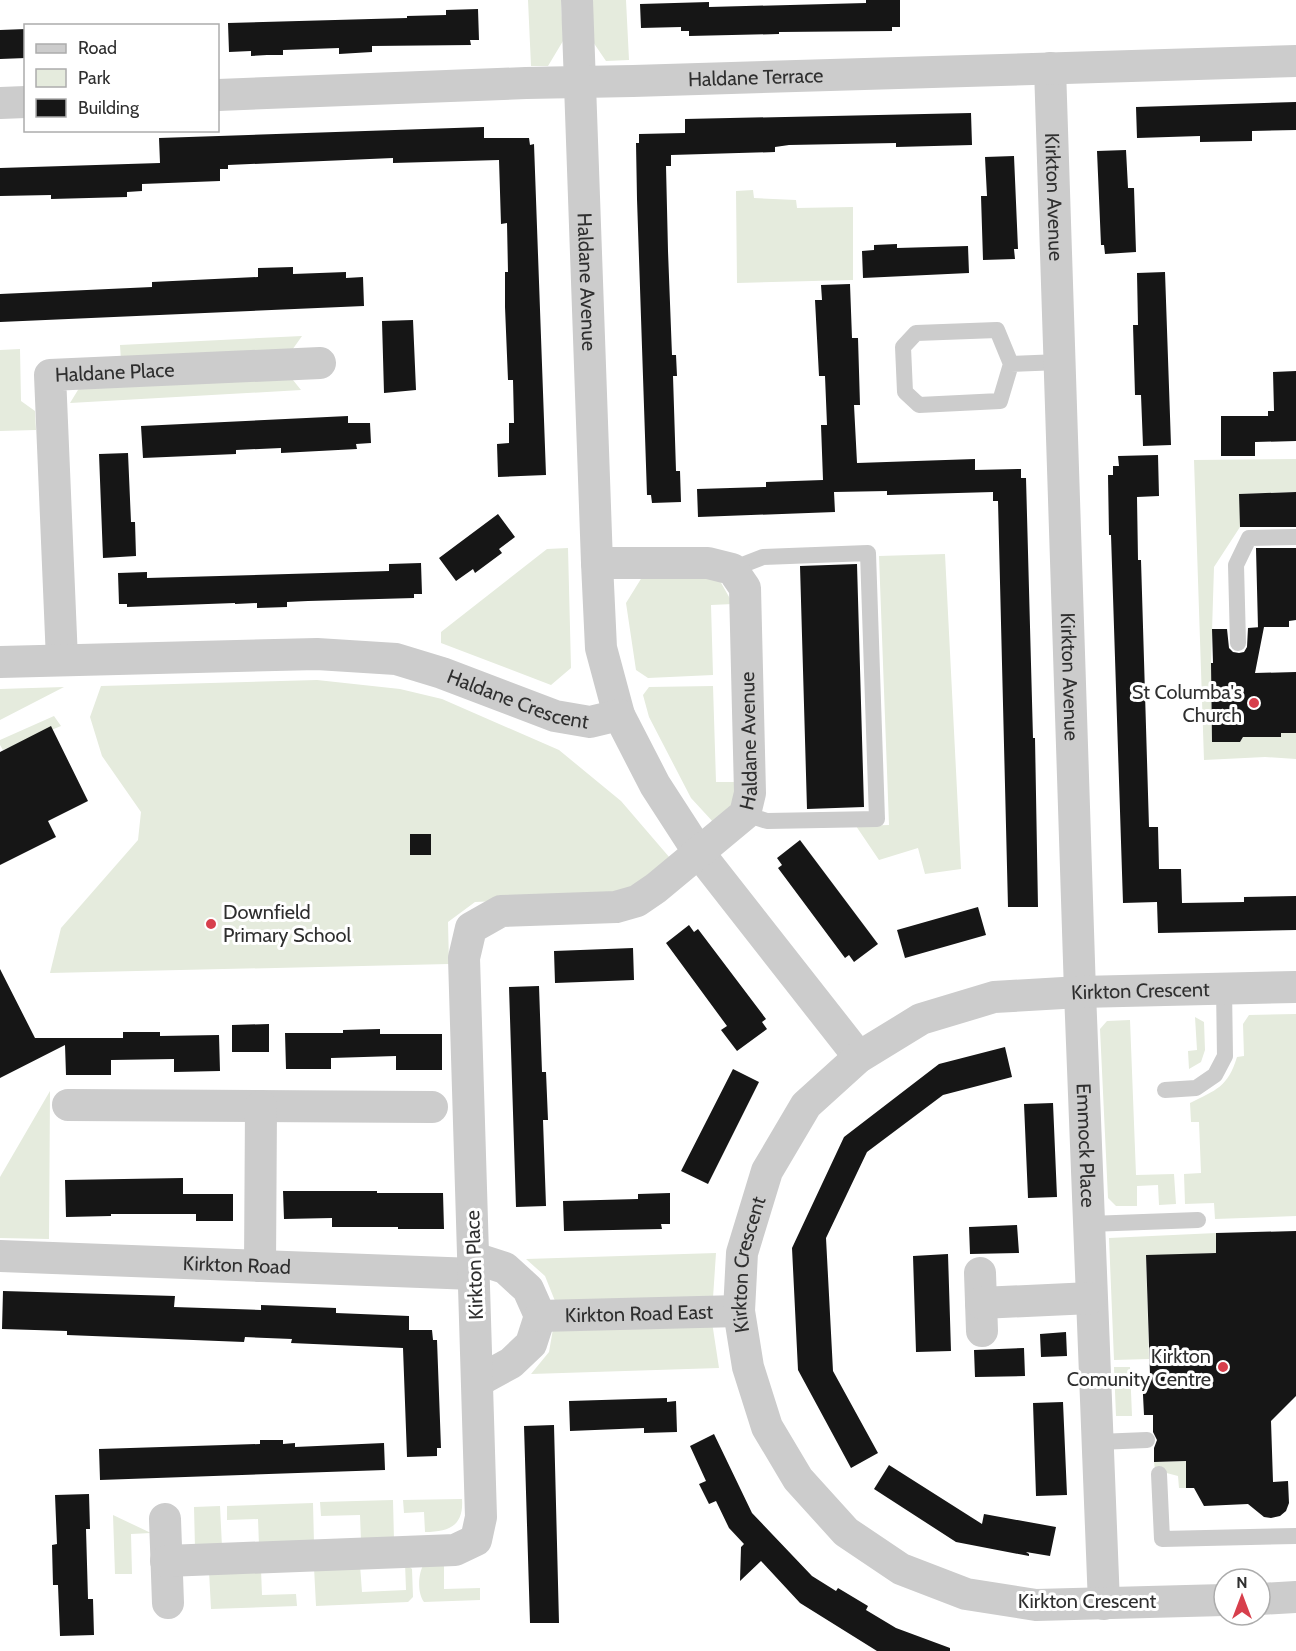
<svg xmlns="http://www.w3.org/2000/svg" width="1296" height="1651" font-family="Cabin,sans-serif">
	<rect width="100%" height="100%" fill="#fff"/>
	<path fill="#e5ebdd" d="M528,0H561L563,41L548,66H531Z
		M591,0H626L629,60L606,61L593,42Z
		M753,190L754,198L796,200L797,208L853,207V280L737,283L736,191Z
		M302,336L290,353L121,361L120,345Z
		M20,349L21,401L35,411L36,430L0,431V350Z
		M289,375L301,390L70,403L81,385Z
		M1296,459V492L1240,494V527L1214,567L1211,663L1212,742H1240L1245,734L1281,737V733H1296V759L1265,757L1204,760L1194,460Z
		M568,548L571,668L551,685L441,643V632L547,549Z
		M945,554L961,869L925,874L918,848L879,860L856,826L889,825L879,556Z
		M702,573L720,581L733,604L711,605L713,675L648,678L636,670L626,603L644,574Z
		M317,680L400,689L442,699L559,750L621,801L670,858L643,885L619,896L475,902L448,922L449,964L50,973L61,928L138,840L141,812L102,756L90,717L101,686Z
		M713,686L716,782H738L728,815L714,823L691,798L649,717L643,695L649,687Z
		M64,687L0,720V689Z
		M54,716L61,726L3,750L0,745V740Z
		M1296,1014V1216L1215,1219L1214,1203L1185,1204L1184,1174L1201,1173L1199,1122H1191L1190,1103C1216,1090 1228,1087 1237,1057L1244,1056L1243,1024L1249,1015Z
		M1195,1017L1204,1022L1205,1050L1201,1062L1189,1069L1188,1051L1197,1050Z
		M1130,1020L1136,1175L1174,1174L1176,1204L1159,1205L1158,1185L1137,1186V1206H1116L1108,1198L1100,1029L1107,1021Z
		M50,1091L49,1239L0,1238V1177Z
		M1216,1233V1253L1146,1256L1149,1359L1114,1360L1109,1238Z
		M716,1253L713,1298L555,1301L545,1276L526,1259Z
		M712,1322L719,1368L531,1374L549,1352L553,1329Z
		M1114,1367H1130L1132,1416H1116Z
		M1186,1461V1488H1179L1178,1476L1155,1470L1154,1462Z
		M462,1499C464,1526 449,1532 425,1532L424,1512L404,1513L403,1500Z
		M393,1500L394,1540L361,1541L360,1515L321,1516L320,1502Z
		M313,1503L314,1543L259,1545L258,1519L227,1520V1506Z
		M220,1506L222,1547L195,1548L194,1507Z
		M113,1515L151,1533L131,1534L132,1574H115Z
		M405,1563L412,1569L413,1597L408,1602L316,1606L314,1567L360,1565L362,1592L406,1590Z
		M444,1563V1589L480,1588V1600L424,1602C417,1593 418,1573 424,1564Z
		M261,1569L262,1595L296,1594L297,1606L211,1609L209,1571Z"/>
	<path fill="#161616" d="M866,0H900V27H892V31L779,32V34L689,36V31H681V27L641,28L640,4L709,2V7L866,3Z
		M478,9L479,40H470L471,45L372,46V52L339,54V48L283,50V55H267L251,56V51L229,52L228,23L407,18V16L446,15V10Z
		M26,29V58L0,59V30Z
		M1296,102V130L1252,131V141L1200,142V136L1137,138L1136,107Z
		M971,113L972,145L896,147V143L789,145L775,147V152L671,155V166H666L668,251L672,355H676L677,376H673L676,471H680L681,502L652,503L651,495H647L637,199L636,143H639V134L685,133V119Z
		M484,127V138H529L530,145L534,144L546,475L498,477L497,444L509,443V423H514L513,380H508L505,307V272H508L507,223L501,224L499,160L393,163V158L228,165V169H220V181L142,184V191L127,192V197L51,199V195L0,196V168L160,163L159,138Z
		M1126,150L1128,188H1134L1136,252L1105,254L1104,245H1101L1097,151Z
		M1014,156L1018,249H1014L1015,259L983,260L981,196H987L985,157Z
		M897,244V248L968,246L969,273L863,278L862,251L874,250V245Z
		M293,267V274L346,272V278L363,277L364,306L0,322V294L152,287V282L258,277V268Z
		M1165,272L1171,445L1143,446L1141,395H1135L1133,325H1138L1137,273Z
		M850,284L852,338H858L860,405H854L857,463L975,459V470L1021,469V478H1026L1033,738H1035L1038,907H1008L998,501H993V492L887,495V491L834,492L835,512L698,517L697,489L766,487V482L823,480L821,425H827L825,376H819L815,300H822L821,285Z
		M413,320L416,390L384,393L382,321Z
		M1296,371V441L1255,442V456H1221V416H1268V411H1274L1273,372Z
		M348,416V423H370L371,443L356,444L357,449L281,453V448L236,450V454L143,458L141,426Z
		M128,453L131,522H135L136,556L103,558L99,454Z
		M1158,455L1159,496L1137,497L1138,560H1141L1149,827H1158L1159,869H1181L1182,903L1244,902V897L1296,896V930L1158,933L1157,902L1123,903L1111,535H1109L1108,475H1113V466H1119L1118,456Z
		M1296,492V527H1240L1239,494Z
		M498,514L515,537L499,549L502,553L475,573L473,569L456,581L439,558Z
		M1256,548H1296V620L1289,621V627H1264L1255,673L1296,672V733H1281V737H1243L1240,742H1212L1211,663H1213L1212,629H1227L1229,648L1233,652L1239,653L1244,652L1247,647L1248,628L1261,627L1258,628Z
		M421,563L422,594H414V598L308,601L287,602V607L257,608V603L235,604V603L127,607V604H119L118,573L147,572V578L323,573L389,571V564Z
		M857,564L864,807L807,809L800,566Z
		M51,726L88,801L48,821L56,837L0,865V752Z
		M410,834H431V855H410Z
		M800,840L878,944L854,962L849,955L845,958L778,868L782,865L777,858Z
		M978,907L986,935L905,958L897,930Z
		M689,925L694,932L698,929L766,1019L762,1022L767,1029L737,1051L721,1030L727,1026L666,943Z
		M633,948L634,980L555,983L554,951Z
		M0,969L35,1038H123V1032H160V1036L219,1035L220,1071L174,1072V1059L111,1060V1075H66L65,1045L0,1078Z
		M539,986L542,1072H546L548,1120H543L546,1206L516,1207L509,987Z
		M269,1024V1052H232V1025Z
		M380,1029V1034H442V1070H396V1056L331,1058V1069H286L285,1033H343V1030Z
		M1005,1047L1012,1077L943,1095L867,1152L826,1238L833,1371L878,1453L851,1468L798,1370L792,1248L844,1137L939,1064Z
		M733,1069L759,1082L708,1184L681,1171Z
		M1053,1103L1057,1197L1028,1198L1024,1104Z
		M183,1178V1194H233V1221H196V1214H111V1216L66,1217L65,1180Z
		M283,1191H377V1193H443L444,1229H398V1227H332V1218L284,1219Z
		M670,1193V1224H661L662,1229L564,1231L563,1201L638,1199V1194Z
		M1017,1225L1019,1253L970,1254L969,1227Z
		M1296,1231V1396L1271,1421L1273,1482L1288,1481L1289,1503L1286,1511L1280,1516L1271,1518L1264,1517L1248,1504L1204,1506L1194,1488H1186V1461L1154,1462V1448L1157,1440L1153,1432V1415H1144L1142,1375H1150L1146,1255L1216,1253V1233Z
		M948,1254L951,1351L916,1352L913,1256Z
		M3,1291L175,1296L174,1307L261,1310V1305L336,1308V1313L409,1316V1330H432L433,1340H437L441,1448H437V1456L407,1457L403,1348L291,1343L292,1339L245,1337L244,1342L67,1335V1331L2,1329Z
		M1066,1332L1067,1356L1041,1357L1040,1334Z
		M1024,1348L1025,1376L975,1377L974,1350Z
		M667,1398V1402L676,1401L677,1432L644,1433V1428L570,1431L569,1401Z
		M1063,1402L1067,1495L1036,1496L1033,1403Z
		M554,1425L559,1623H530L524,1426Z
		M714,1434L752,1513L812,1576L836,1591L838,1588L868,1606L866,1610L896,1628L950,1648V1651H877L800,1603L761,1561L740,1581L741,1547L744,1544L729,1528L716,1501L709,1504L699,1484L706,1481L690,1446Z
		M260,1440H283V1444L295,1443V1447L384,1443L385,1470L100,1480L99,1449L260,1444Z
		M889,1465L982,1524L984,1514L1056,1527L1050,1556L1026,1552L1029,1554V1556L956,1542L874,1489Z
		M89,1494L90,1529H86L88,1599H93L94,1635L60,1636L58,1585H53L52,1545L57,1544L55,1495Z"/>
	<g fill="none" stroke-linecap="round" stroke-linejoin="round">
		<path stroke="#ccc" stroke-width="16" d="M1011,364L997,330L916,333L903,347L905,392L919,405L1000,401L1011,364L1060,362
			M732,569L763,557L868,553L877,819L767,821L745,814
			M1238,643L1236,565L1249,538L1296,537
			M1165,1090L1196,1088L1215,1075L1225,1056L1224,988
			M1089,1224L1198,1220
			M1098,1442L1147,1440
			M1159,1474L1162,1539L1296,1536"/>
		<g stroke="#ccc" stroke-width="32">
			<path id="s1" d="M577,0L597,563L601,648L619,715"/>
			<path id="s2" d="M1050,68L1080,992L1104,1604"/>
			<path id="s3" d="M218,95L526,83L633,81L1296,61"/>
			<path d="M0,103L26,102"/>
			<path id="s4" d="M62,660L50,375L320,363"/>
			<path id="s5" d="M0,662L317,654L396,659L442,673L555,716L590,722L619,715L655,785L699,853L859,1057"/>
			<path d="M68,1105L432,1107"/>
			<path id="s6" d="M0,1256L474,1274"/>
			<path d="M474,1258L505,1268L528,1289L540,1316L531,1344L511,1363L478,1381"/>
			<path d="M260,1266L261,1106"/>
			<path d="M980,1273L982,1331"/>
			<path d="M981,1303L1091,1298"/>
			<path id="s7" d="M540,1316L739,1311"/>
			<path d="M165,1519L168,1603"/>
			<path id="s8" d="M166,1561L455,1550L476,1540L481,1517L464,958L471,928L501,911L616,907L637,901L656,888L745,814L750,793L745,588L732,569L708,563H597"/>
			<path d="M1260,1599L1296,1597"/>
			<path id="s9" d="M1224,1600L1036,1605L966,1594L901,1569L846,1532L798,1479L767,1427L748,1367L739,1311L742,1253L767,1171L806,1105L859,1057L921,1019L994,997L1080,992L1296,987"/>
		</g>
	</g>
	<g fill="#d73f4c" stroke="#fff" stroke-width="2">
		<circle cx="1254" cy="703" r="6"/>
		<circle cx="211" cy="924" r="6"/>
		<circle cx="1223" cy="1367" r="6"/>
	</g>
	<g text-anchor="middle" stroke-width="6" stroke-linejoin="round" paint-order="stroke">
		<g font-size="20" fill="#2f2f2f" stroke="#fff">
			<text dy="7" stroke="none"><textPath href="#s3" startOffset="538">Haldane Terrace</textPath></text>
			<text dy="7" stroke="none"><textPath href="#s2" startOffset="129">Kirkton Avenue</textPath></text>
			<text dy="7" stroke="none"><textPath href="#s1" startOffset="282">Haldane Avenue</textPath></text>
			<text dy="7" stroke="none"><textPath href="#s4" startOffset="350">Haldane Place</textPath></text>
			<text dy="7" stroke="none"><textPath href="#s2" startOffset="609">Kirkton Avenue</textPath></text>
			<text dy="7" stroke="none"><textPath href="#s5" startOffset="525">Haldane Crescent</textPath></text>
			<text dy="7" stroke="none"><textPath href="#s8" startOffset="1310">Haldane Avenue</textPath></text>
			<text dy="7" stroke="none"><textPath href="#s9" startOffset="1234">Kirkton Crescent</textPath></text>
			<text dy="7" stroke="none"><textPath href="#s2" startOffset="1078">Emmock Place</textPath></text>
			<text dy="7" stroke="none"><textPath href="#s9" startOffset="694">Kirkton Crescent</textPath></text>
			<text dy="7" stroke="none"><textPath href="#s6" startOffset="237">Kirkton Road</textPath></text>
			<text transform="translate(474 1265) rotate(-92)" y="7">Kirkton Place</text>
			<text dy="7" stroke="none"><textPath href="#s7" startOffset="99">Kirkton Road East</textPath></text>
			<text x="1087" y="1608">Kirkton Crescent</text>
		</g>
		<g font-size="20" fill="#2f2f2f" stroke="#fff" text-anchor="end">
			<text x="1242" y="699">St Columba's<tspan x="1242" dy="23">Church</tspan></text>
			<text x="223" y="919" text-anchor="start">Downfield<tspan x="223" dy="23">Primary School</tspan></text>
			<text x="1211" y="1363">Kirkton<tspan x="1211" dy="23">Comunity Centre</tspan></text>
		</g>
	</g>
	<rect x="24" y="24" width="195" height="108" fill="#ffffff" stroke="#acacac" stroke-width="1.5"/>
	<rect x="36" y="44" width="30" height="9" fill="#cccccc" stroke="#acacac" stroke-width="1.5"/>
	<text x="78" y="54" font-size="18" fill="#2f2f2f">Road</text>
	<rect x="36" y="69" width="30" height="18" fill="#e5ebdd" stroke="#acacac" stroke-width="1.5"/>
	<text x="78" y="84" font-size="18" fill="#2f2f2f">Park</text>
	<rect x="36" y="99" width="30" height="18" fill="#161616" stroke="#acacac" stroke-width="1.5"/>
	<text x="78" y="114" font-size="18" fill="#2f2f2f">Building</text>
	<g transform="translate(1242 1597)"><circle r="28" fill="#ffffff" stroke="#acacac" stroke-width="1.5"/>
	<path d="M0-4.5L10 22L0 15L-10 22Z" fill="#d73f4c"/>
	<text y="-9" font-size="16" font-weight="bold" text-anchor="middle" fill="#2f2f2f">N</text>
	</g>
</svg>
